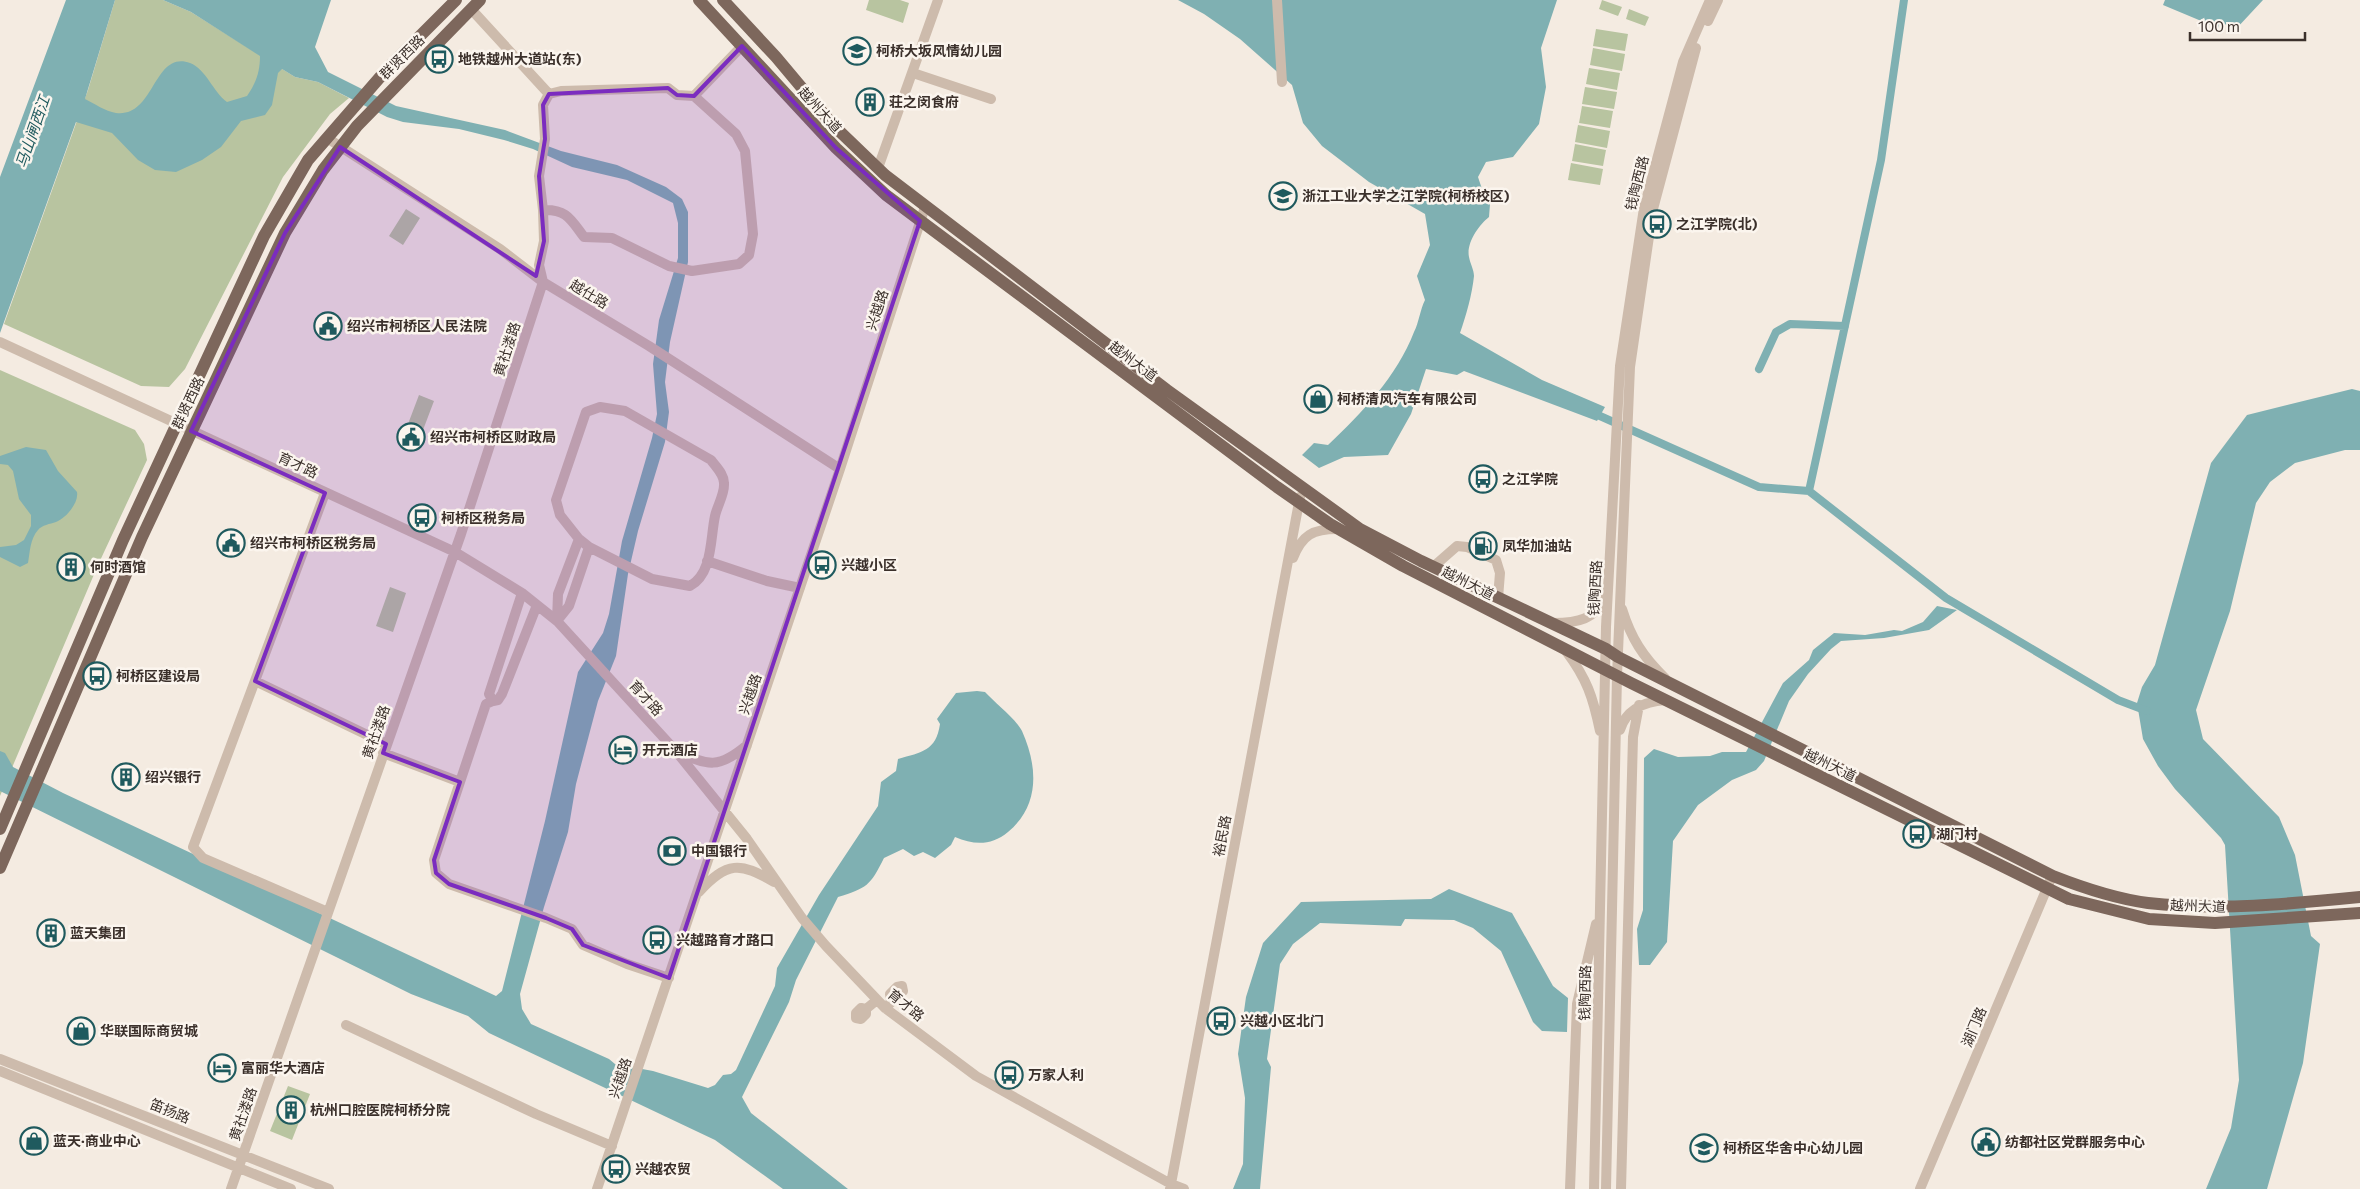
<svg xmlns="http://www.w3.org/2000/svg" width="2360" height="1189" font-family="Commissioner,'Noto Sans SC',sans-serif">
	<rect width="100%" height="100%" fill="#f4ebe1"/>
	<path fill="#b8c4a0" d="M115,0H163L191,12L295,77L318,82L349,98L330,114L283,177L185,369L169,387L141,386L4,324L88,90Z
		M869,0H900L909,3L903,23L866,10Z
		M1602,0L1622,7L1618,16L1599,9Z
		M1629,9L1649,17L1645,26L1626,19Z
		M1596,29L1628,34L1625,51L1593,46Z
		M1593,48L1625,54L1622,71L1590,65Z
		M1589,68L1620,73L1617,90L1586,84Z
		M1585,87L1617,92L1614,109L1582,104Z
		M1582,106L1613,111L1610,128L1579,123Z
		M1578,125L1610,131L1607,148L1575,142Z
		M1575,144L1606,150L1603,166L1572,161Z
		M1571,163L1603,169L1600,185L1568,180Z
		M406,209L420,218L403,245L389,236Z
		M0,370L135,430L144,444L147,460L98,565L0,796Z
		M419,395L434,401L423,430L408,424Z
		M390,587L406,593L393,632L376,626Z
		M288,1086L310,1094L292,1140L270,1131Z"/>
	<path fill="#7fb0b2" d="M66,0H115L85,99C95,104 105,111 116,113C155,118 153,50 190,63C206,69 213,92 227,102L247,96C256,83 260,72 260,56L191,12L163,0H331L315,47L328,72L396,106L505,130L561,151L617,165L666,187L682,199L688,212V262L670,342L665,382L669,412L665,442L638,531L628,574L616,656L598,701L576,784L568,832L544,907L520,994L522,1009L531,1024L609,1059L615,1064L653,1071L708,1088L715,1085L723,1075L731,1074L736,1070L775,986L777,968L819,895L878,806L881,782L896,771L898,759C922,752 936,751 940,724L937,719L956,693L977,691L985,692C994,702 1016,719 1022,731C1038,767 1040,805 1008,832C991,846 974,845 955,837L951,845L935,858L923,852L914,856L903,849L884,858C870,886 867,888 838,897L796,980L789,1002L742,1097L751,1113L848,1189H783L715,1140L489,1033L468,1016L411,994L0,791V751L5,753L13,767L63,793L496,996L502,991L545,821L578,672L603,633L609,614L622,541L652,438L657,414L653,364L659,320L678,258V223L673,203L627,180L572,167L533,149L504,140L459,129L403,122L387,117L318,82L295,77L282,69L278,73L272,105L265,115L241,121L221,147L202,160L176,172L155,170L138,160L112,133L76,122L0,333V177Z
		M1178,0H1557L1541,48L1546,87L1539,124L1513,157L1486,162L1478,177L1484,195L1490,204L1489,217C1479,225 1466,243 1469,257C1470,263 1474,270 1474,276C1472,295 1466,316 1460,333L1542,380L1605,407L1597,421L1464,371L1457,375L1426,369L1411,414L1388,455L1344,457L1319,468L1302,455L1314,443L1328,445C1362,413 1397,376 1414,332C1419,322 1420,310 1425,300L1417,276L1430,245L1425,214L1369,182L1322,146L1303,123L1292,85L1240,39L1204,14Z
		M2165,0H2263L2236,29L2220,22L2218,28L2163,5Z
		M2352,389L2360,391V450H2345L2295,463L2270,482L2256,503L2230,611L2196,710L2203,739L2279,817L2295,855L2311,936L2320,944L2303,1063L2267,1189H2206L2231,1128L2239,1080L2225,845L2221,838L2175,789L2158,766L2143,739L2137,703L2142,687L2155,665L2211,463L2247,415Z
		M26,447L46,450L58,471L77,492C79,503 66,518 56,522C50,524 42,525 38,530C30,539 30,552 28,563L20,567L0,557V547L16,545L24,540L31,526V515L19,499L13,471L8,465L0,464V456Z
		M1937,606L1957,610L1929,630L1884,638L1841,641L1831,649L1808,674L1789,701L1764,761L1756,770L1732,780L1698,805L1673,841L1667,942L1650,965H1639L1637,929L1643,910L1644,758L1654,749L1678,757L1710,756L1722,752H1746L1783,683L1809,660L1813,650L1834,633L1865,635L1894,630L1902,631L1923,622Z
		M1449,889L1512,913L1553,986L1568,998L1567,1032L1542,1031L1533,1022L1501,951L1473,928L1454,920L1405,919L1401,926L1320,923L1293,944L1280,964L1267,1059L1271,1067L1260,1189H1233L1243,1164L1245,1098L1238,1054L1246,997L1263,943L1301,902L1431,899Z"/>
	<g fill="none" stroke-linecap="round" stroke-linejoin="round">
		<path stroke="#7fb0b2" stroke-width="8" d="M1759,369L1776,332L1790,324L1845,326
			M1591,412L1759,487L1809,491L1946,598L2118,700L2147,711
			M1809,491L1881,160L1904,0"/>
		<path stroke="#cdbbac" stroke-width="10" d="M1277,0L1282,82
			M471,9L549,94
			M1708,21L1718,0
			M913,73L991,99
			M668,88L677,95L694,96L736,134L745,151L753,234L749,255L739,264L692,271L669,266L612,238L584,237C571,220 567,209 543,210L539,176L545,139L543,105L549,94L561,91Z
			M694,96L742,46
			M327,138L500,249L543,282L649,346L840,469
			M878,168L938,0
			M0,342L455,552L522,593L557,621L675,750L747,839L802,918L826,946L885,1008L976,1076L1171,1184L1184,1189
			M600,407L625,411L711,460C716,467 724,474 724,483C725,494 717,506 715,516C710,539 713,573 690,586L652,579L589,547L579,539L560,515L556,500L586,412Z
			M325,493L193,847L203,858L328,912
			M579,539L558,594L557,621L569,606L589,547
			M1293,558C1302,535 1313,529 1337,529
			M707,561L767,581L800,588
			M1433,567L1457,546L1467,547L1496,560L1500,573L1498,598
			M522,593L489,694L493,701L498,700L502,694L537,605
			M1622,609C1631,638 1643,657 1665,678
			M1553,623C1577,623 1596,620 1606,595
			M1566,651C1587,679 1593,697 1600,731
			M255,681L386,744
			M493,701L486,704L434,860L436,873L449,884L546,918L572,929L583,945L627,964L669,978
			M1620,730C1626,709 1644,702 1665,700
			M677,751C708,766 719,769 747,745
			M383,753L460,782
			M699,892C727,861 740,862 774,882
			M885,1008L903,991L902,986L897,987L890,994L891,1000
			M866,1009V1014L861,1019L856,1018V1013L861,1008L866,1009L877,1000
			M346,1025L536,1114L612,1146
			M0,1059L329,1189
			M0,1071L291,1189
			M231,1189L461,534L543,282L539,265L544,241L543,210
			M597,1189L840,469L925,207
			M1170,1189L1300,497
			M1570,1189L1577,1004L1596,924
			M1594,1189L1606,627L1620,366L1644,208L1683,62L1710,0
			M1606,1189L1617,676L1630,367L1653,209L1696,48
			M1621,1189L1633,737L1639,705
			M1920,1189L2050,881"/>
		<path stroke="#7d675c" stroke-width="12" d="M699,0L836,148L886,195L1277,487L1330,524L1403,566L1631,683L2069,899L2149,919L2215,923L2360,913
			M723,0L776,57L833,125L885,175L1167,390L1360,529L1421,561L1606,649L1618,657L2053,876C2081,887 2118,899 2148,903C2218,911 2290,904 2360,897
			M0,829L123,540L264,236L308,160L388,68L456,0
			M0,868L142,537L285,233L323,170L357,126L480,0"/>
	</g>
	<path fill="#7b2cbf" fill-opacity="0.2" stroke="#7b2cbf" stroke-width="4" stroke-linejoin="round" d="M742,46L836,148L920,221L669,978L583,945L572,929L546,918L449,884L436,873L434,860L460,782L383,753L386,744L255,681L325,493L191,431L285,233L340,147L536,276L544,241L539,176L545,139L543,105L549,94L668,88L677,95L694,96Z"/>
	<defs>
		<g id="school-ring" transform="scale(1.4375)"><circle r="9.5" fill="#fbf5ee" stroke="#1f5a5e" stroke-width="1.5"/><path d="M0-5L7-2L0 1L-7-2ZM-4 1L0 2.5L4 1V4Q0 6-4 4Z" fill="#1f5a5e"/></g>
		<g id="bus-ring" transform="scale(1.4375)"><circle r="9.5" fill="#fbf5ee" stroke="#1f5a5e" stroke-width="1.5"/><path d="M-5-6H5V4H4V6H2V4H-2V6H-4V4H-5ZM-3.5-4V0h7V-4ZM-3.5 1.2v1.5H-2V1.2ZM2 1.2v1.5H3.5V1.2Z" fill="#1f5a5e"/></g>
		<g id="building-ring" transform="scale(1.4375)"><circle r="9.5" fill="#fbf5ee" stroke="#1f5a5e" stroke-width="1.5"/><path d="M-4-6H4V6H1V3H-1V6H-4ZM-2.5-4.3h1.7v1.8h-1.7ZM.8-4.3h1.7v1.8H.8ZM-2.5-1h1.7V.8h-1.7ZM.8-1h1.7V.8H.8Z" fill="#1f5a5e"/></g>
		<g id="university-ring" transform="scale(1.4375)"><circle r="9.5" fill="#fbf5ee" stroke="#1f5a5e" stroke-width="1.5"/><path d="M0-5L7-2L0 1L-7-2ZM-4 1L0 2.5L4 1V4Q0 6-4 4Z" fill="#1f5a5e"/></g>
		<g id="civic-ring" transform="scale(1.4375)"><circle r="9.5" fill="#fbf5ee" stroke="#1f5a5e" stroke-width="1.5"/><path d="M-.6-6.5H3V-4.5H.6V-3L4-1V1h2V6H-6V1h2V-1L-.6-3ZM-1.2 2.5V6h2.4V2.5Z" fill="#1f5a5e"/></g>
		<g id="shop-ring" transform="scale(1.4375)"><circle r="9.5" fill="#fbf5ee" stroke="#1f5a5e" stroke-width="1.5"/><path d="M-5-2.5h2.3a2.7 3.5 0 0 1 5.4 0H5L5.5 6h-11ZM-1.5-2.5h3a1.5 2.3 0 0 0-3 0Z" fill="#1f5a5e"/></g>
		<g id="fuel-ring" transform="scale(1.4375)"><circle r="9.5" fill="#fbf5ee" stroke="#1f5a5e" stroke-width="1.5"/><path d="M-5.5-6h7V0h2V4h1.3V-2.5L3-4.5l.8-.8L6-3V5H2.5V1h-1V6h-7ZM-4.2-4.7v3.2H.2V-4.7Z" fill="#1f5a5e"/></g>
		<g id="hotel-ring" transform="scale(1.4375)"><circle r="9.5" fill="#fbf5ee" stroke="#1f5a5e" stroke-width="1.5"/><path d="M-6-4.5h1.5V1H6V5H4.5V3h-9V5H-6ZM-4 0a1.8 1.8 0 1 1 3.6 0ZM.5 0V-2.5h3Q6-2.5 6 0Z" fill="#1f5a5e"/></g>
		<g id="bank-ring" transform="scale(1.4375)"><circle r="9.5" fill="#fbf5ee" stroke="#1f5a5e" stroke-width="1.5"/><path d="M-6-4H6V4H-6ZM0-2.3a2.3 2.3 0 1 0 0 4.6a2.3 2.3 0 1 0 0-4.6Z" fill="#1f5a5e"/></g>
	</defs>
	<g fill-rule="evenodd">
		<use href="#school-ring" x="857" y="51"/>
		<use href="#bus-ring" x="439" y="59"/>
		<use href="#building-ring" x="870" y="102"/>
		<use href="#university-ring" x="1283" y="196"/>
		<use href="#bus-ring" x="1657" y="224"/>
		<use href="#civic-ring" x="328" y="326"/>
		<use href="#shop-ring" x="1318" y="399"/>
		<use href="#civic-ring" x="411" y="437"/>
		<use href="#bus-ring" x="1483" y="479"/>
		<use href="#bus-ring" x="422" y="518"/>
		<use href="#civic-ring" x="231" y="543"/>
		<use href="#fuel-ring" x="1483" y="546"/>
		<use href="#bus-ring" x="822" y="565"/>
		<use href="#building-ring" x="71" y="567"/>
		<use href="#bus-ring" x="97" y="676"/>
		<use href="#hotel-ring" x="623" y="750"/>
		<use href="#building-ring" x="126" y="777"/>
		<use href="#bus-ring" x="1917" y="834"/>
		<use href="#bank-ring" x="672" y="851"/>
		<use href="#building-ring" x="51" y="933"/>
		<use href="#bus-ring" x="657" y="940"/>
		<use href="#bus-ring" x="1221" y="1021"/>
		<use href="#shop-ring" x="81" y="1031"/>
		<use href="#hotel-ring" x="222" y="1068"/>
		<use href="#bus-ring" x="1009" y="1075"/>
		<use href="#building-ring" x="291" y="1110"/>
		<use href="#shop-ring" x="34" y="1141"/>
		<use href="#civic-ring" x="1986" y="1142"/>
		<use href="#school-ring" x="1704" y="1148"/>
		<use href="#bus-ring" x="616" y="1169"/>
	</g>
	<g text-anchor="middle" stroke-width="5" stroke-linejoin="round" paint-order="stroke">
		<g font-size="14" font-weight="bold" fill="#3b302b" stroke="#fbf5ee" text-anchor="start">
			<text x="876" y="56">柯桥大坂风情幼儿园</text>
			<text x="458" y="64">地铁越州大道站(东)</text>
			<text x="889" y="107">荘之闵食府</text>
			<text x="1302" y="201">浙江工业大学之江学院(柯桥校区)</text>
			<text x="1676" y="229">之江学院(北)</text>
			<text x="347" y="331">绍兴市柯桥区人民法院</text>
			<text x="1337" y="404">柯桥清风汽车有限公司</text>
			<text x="430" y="442">绍兴市柯桥区财政局</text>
			<text x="1502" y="484">之江学院</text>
			<text x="441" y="523">柯桥区税务局</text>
			<text x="250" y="548">绍兴市柯桥区税务局</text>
			<text x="1502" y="551">凤华加油站</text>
			<text x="841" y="570">兴越小区</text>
			<text x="90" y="572">何时酒馆</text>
			<text x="116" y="681">柯桥区建设局</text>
			<text x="642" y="755">开元酒店</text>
			<text x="145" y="782">绍兴银行</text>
			<text x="1936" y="839">湖门村</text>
			<text x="691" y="856">中国银行</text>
			<text x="70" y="938">蓝天集团</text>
			<text x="676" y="945">兴越路育才路口</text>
			<text x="1240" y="1026">兴越小区北门</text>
			<text x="100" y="1036">华联国际商贸城</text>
			<text x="241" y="1073">富丽华大酒店</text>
			<text x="1028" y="1080">万家人利</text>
			<text x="310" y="1115">杭州口腔医院柯桥分院</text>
			<text x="53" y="1146">蓝天·商业中心</text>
			<text x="2005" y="1147">纺都社区党群服务中心</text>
			<text x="1723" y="1153">柯桥区华舍中心幼儿园</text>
			<text x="635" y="1174">兴越农贸</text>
		</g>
		<g font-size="14" fill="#3b302b" stroke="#fbf5ee">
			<text transform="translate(402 57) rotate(-45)" y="5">群贤西路</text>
			<text transform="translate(820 110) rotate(48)" y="5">越州大道</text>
			<text transform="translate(1637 183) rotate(-76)" y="5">钱陶西路</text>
			<text transform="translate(589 294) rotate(31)" y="5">越仕路</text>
			<text transform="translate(877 310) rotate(-72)" y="5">兴越路</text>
			<text transform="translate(507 349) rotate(-72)" y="5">黄社溇路</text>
			<text transform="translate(1133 361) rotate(37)" y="5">越州大道</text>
			<text transform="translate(188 403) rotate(-65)" y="5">群贤西路</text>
			<text transform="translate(298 465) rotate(25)" y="5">育才路</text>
			<text transform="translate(1468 583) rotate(27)" y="5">越州大道</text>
			<text transform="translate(1595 588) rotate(-87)" y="5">钱陶西路</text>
			<text transform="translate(750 694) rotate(-71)" y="5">兴越路</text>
			<text transform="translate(646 698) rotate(48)" y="5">育才路</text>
			<text transform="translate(376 732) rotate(-71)" y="5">黄社溇路</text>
			<text transform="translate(1830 765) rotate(26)" y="5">越州大道</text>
			<text transform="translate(1222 836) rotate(-79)" y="5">裕民路</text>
			<text transform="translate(2198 906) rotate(2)" y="5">越州大道</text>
			<text transform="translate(1585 993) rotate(-89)" y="5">钱陶西路</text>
			<text transform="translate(906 1005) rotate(39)" y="5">育才路</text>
			<text transform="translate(1974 1027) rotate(-67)" y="5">湖门路</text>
			<text transform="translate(620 1078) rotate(-71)" y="5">兴越路</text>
			<text transform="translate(170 1111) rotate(22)" y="5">笛扬路</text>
			<text transform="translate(243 1114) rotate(-71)" y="5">黄社溇路</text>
		</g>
		<g font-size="15" font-style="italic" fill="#1f5a5e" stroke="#fbf5ee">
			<text transform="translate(33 132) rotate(-71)" y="5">马山闸西江</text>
		</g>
	</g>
	<path d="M2190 32v8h115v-8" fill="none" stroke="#3b302b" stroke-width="2.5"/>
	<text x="2198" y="32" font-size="15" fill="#3b302b" stroke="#fbf5ee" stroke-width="4" paint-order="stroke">100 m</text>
</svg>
